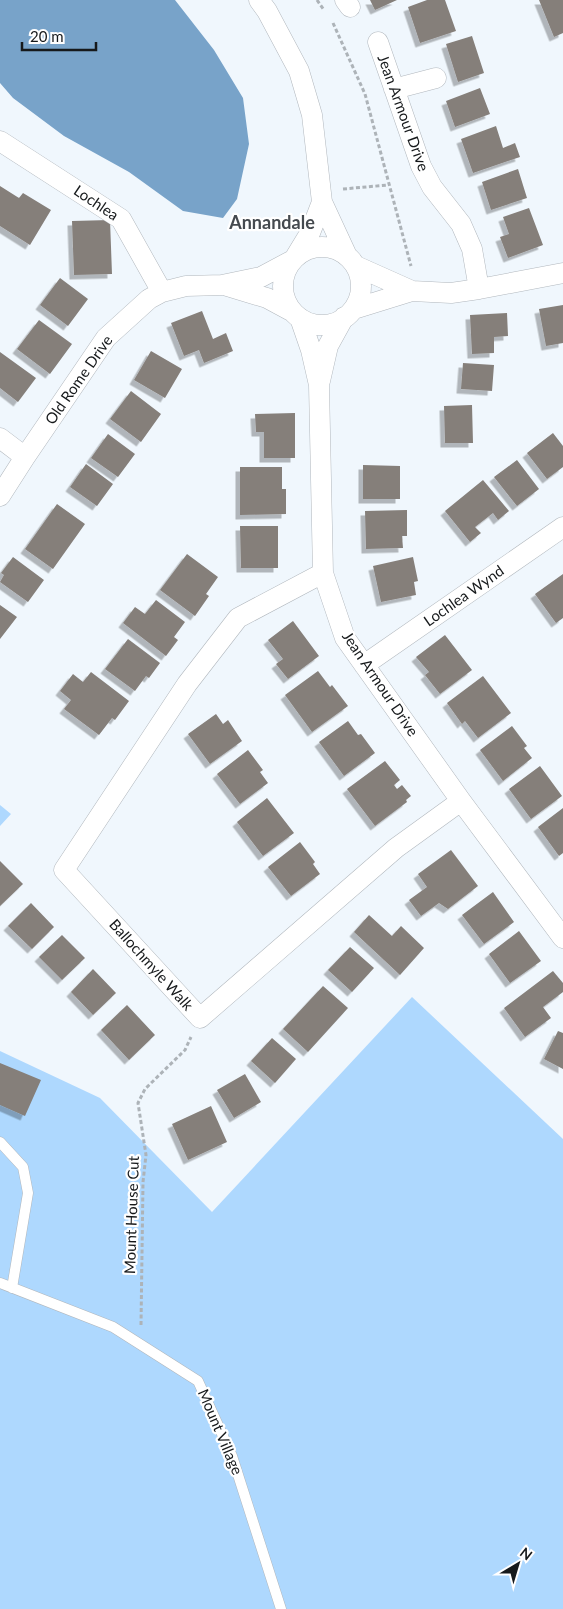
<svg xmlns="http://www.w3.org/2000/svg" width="563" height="1609" font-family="Lato,sans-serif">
	<defs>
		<filter id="shadow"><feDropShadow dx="-4.5" dy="4.5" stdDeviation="0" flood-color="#0004"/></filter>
	</defs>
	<rect width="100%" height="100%" fill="#f0f7fd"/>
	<path fill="#aed8fe" d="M0,805L11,814L0,826Z
		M412,997L563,1139V1609H0V1051L100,1098L212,1212Z"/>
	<path fill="#78a3c9" d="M0,0H175L214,50L243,98L249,144L237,199L223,218L183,211L129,172L64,136L13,98L0,83Z"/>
	<path fill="#857f7a" filter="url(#shadow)" d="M370,0H397L375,10Z
		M427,0H445L456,31L420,43L408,7Z
		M539,0H563V33L554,37Z
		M472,36L484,73L458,82L446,44Z
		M480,88L490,114L455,127L446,101Z
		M496,126L503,148L515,143L520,157L473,173L461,139Z
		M518,169L527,198L491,210L482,182Z
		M0,186L19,198L23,193L51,210L30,245L0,226Z
		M529,208L543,245L508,258L500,237L509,234L503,217Z
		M110,220L112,274L74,275L72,221Z
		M60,278L88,299L68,326L40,305Z
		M563,305V343L546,346L539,309Z
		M202,311L213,339L226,333L233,351L204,363L199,350L184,356L171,323Z
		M507,313L508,336L494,337V353L472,354L470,315Z
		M39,320L72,344L50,374L17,349Z
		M151,351L182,369L165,398L134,380Z
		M0,352L36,378L18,402L0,388Z
		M463,363L494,365L492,391L461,389Z
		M131,391L161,414L141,442L110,419Z
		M472,405L473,443H445L444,406Z
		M295,413V458H264V432H256L255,414Z
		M553,433L563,446V467L547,479L527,453Z
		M108,434L135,454L118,477L91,458Z
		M517,460L539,489L517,506L494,477Z
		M86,464L113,484L97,506L70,487Z
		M363,465L400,466V499H363Z
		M240,467H282V489H286V514L240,515Z
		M483,480L509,511L498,520L493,513L475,527L481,533L470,542L445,511Z
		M57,504L85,524L53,569L25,549Z
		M407,510V536H402L403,548L366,549L365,511Z
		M240,526H278V568H241Z
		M187,554L218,577L206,594L209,596L195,616L160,590Z
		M13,557L44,580L28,602L0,582L4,575L1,573Z
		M413,557L418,581L414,582L416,595L381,602L373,566Z
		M563,574V618L556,623L535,594Z
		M156,600L185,622L174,637L178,640L166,656L123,623L135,607L145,614Z
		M0,605L17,617L0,639Z
		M293,621L319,656L288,679L276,664L283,659L268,640Z
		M445,635L472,670L440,694L425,675L429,672L416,657Z
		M128,639L160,663L149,678L146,676L135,691L105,669Z
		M318,671L330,687L332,685L348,706L312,732L285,695Z
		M91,672L129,701L115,720L112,718L99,735L64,709L71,700L60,691L73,674L83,682Z
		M483,676L511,713L478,738L465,721L462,724L447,703Z
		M216,714L223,724L228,720L242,741L210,764L188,734Z
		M348,721L358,735L361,734L375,753L344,776L319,742Z
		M512,726L527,746L524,748L532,758L503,781L480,750Z
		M248,750L263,770L260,772L268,783L240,804L217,774Z
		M385,761L400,780L394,785L397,789L402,785L411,796L406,800L407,802L375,826L347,789Z
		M540,766L562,796L531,819L509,789Z
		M267,798L294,833L263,856L237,822Z
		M563,808V853L559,856L538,827Z
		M300,842L315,862L313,864L320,874L291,896L268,867Z
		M451,850L478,886L448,909L439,903L421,916L409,900L427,887L418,874Z
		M0,861L23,884L0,906Z
		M493,892L514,922L484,944L462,915Z
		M31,903L54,927L32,949L8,926Z
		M369,915L392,936L401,926L424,948L400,975L354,932Z
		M519,931L541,961L510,983L489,954Z
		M62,935L85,958L62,980L39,957Z
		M350,947L374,968L352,992L328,970Z
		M93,969L116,993L93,1015L71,992Z
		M553,971L563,983V992L543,1007L551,1018L525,1037L504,1008Z
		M323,986L348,1008L308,1052L283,1029Z
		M127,1005L155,1035L129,1060L101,1030Z
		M558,1031L563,1033V1069L544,1059Z
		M272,1038L296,1059L275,1083L251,1061Z
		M0,1063L41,1080L25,1116L0,1105Z
		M245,1074L261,1102L234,1118L217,1090Z
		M211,1106L227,1142L188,1160L172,1124Z"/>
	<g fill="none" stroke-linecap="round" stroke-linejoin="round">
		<g stroke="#b1b7bd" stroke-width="11">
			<path id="lane" d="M0,1142L23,1167L28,1193L12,1288
				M0,1283L113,1327L198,1381L232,1456L281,1609"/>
		</g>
		<g stroke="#b1b7bd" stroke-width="21">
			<path id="street" d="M259,0L267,11L299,71L312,115L322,202L347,256
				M345,0L350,7
				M378,42L421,166L432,187L461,224L472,249L479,289
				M394,89L436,78
				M0,141L121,219L162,292
				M283 286a39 39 0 1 1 78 0a39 39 0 1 1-78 0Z
				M296,256L310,233L322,202
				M356,266L412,291
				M227,286L267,298L293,312
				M354,309L412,291L451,293L479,289L563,273
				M300,318L311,350L319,385L323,573L345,638L461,801L563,938
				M320,381L328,346L344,317
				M0,438L25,457L0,496
				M25,457L106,338L149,299L162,292L186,286L222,285L261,277L291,261
				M323,573L238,618L187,684L64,870L200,1018L396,848L461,801
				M364,665L563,527"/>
		</g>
		<path stroke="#adb3b8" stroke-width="3" stroke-dasharray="4 2.5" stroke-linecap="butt" d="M317,0L324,10
			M333,23L365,94L411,266
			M343,189L388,185
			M141,1325L143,1182L146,1155L138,1103L145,1089L185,1050L191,1037"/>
		<use href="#lane" stroke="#fff" stroke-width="10"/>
		<use href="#street" stroke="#fff" stroke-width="20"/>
	</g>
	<g text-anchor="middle" stroke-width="4.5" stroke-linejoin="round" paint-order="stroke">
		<g font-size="15" fill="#16191b" stroke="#fff">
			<text transform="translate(403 113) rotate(70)" y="5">Jean Armour Drive</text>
			<text transform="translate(96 203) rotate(34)" y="5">Lochlea</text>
			<text transform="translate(79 380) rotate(-55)" y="5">Old Rome Drive</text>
			<text transform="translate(464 596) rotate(-35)" y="5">Lochlea Wynd</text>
			<text transform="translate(380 684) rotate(56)" y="5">Jean Armour Drive</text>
			<text transform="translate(151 965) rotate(48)" y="5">Ballochmyle Walk</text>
			<text transform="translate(132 1215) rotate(-88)" y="5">Mount House Cut</text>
			<text transform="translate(220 1432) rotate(67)" y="5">Mount Village</text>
		</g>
		<g font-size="18" font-weight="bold" fill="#454a4f" stroke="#fff">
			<text x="272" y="229">Annandale</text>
		</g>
	</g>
	<g transform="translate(518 1564) rotate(38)" stroke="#ffffff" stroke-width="4" paint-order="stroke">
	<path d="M0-4L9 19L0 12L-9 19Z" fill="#16191b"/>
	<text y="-8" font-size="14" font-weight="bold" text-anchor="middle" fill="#16191b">N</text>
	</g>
	<path d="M22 42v8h74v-8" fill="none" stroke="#16191b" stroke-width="2.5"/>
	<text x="30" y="42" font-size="15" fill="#16191b" stroke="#ffffff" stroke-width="4" paint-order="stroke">20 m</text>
</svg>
